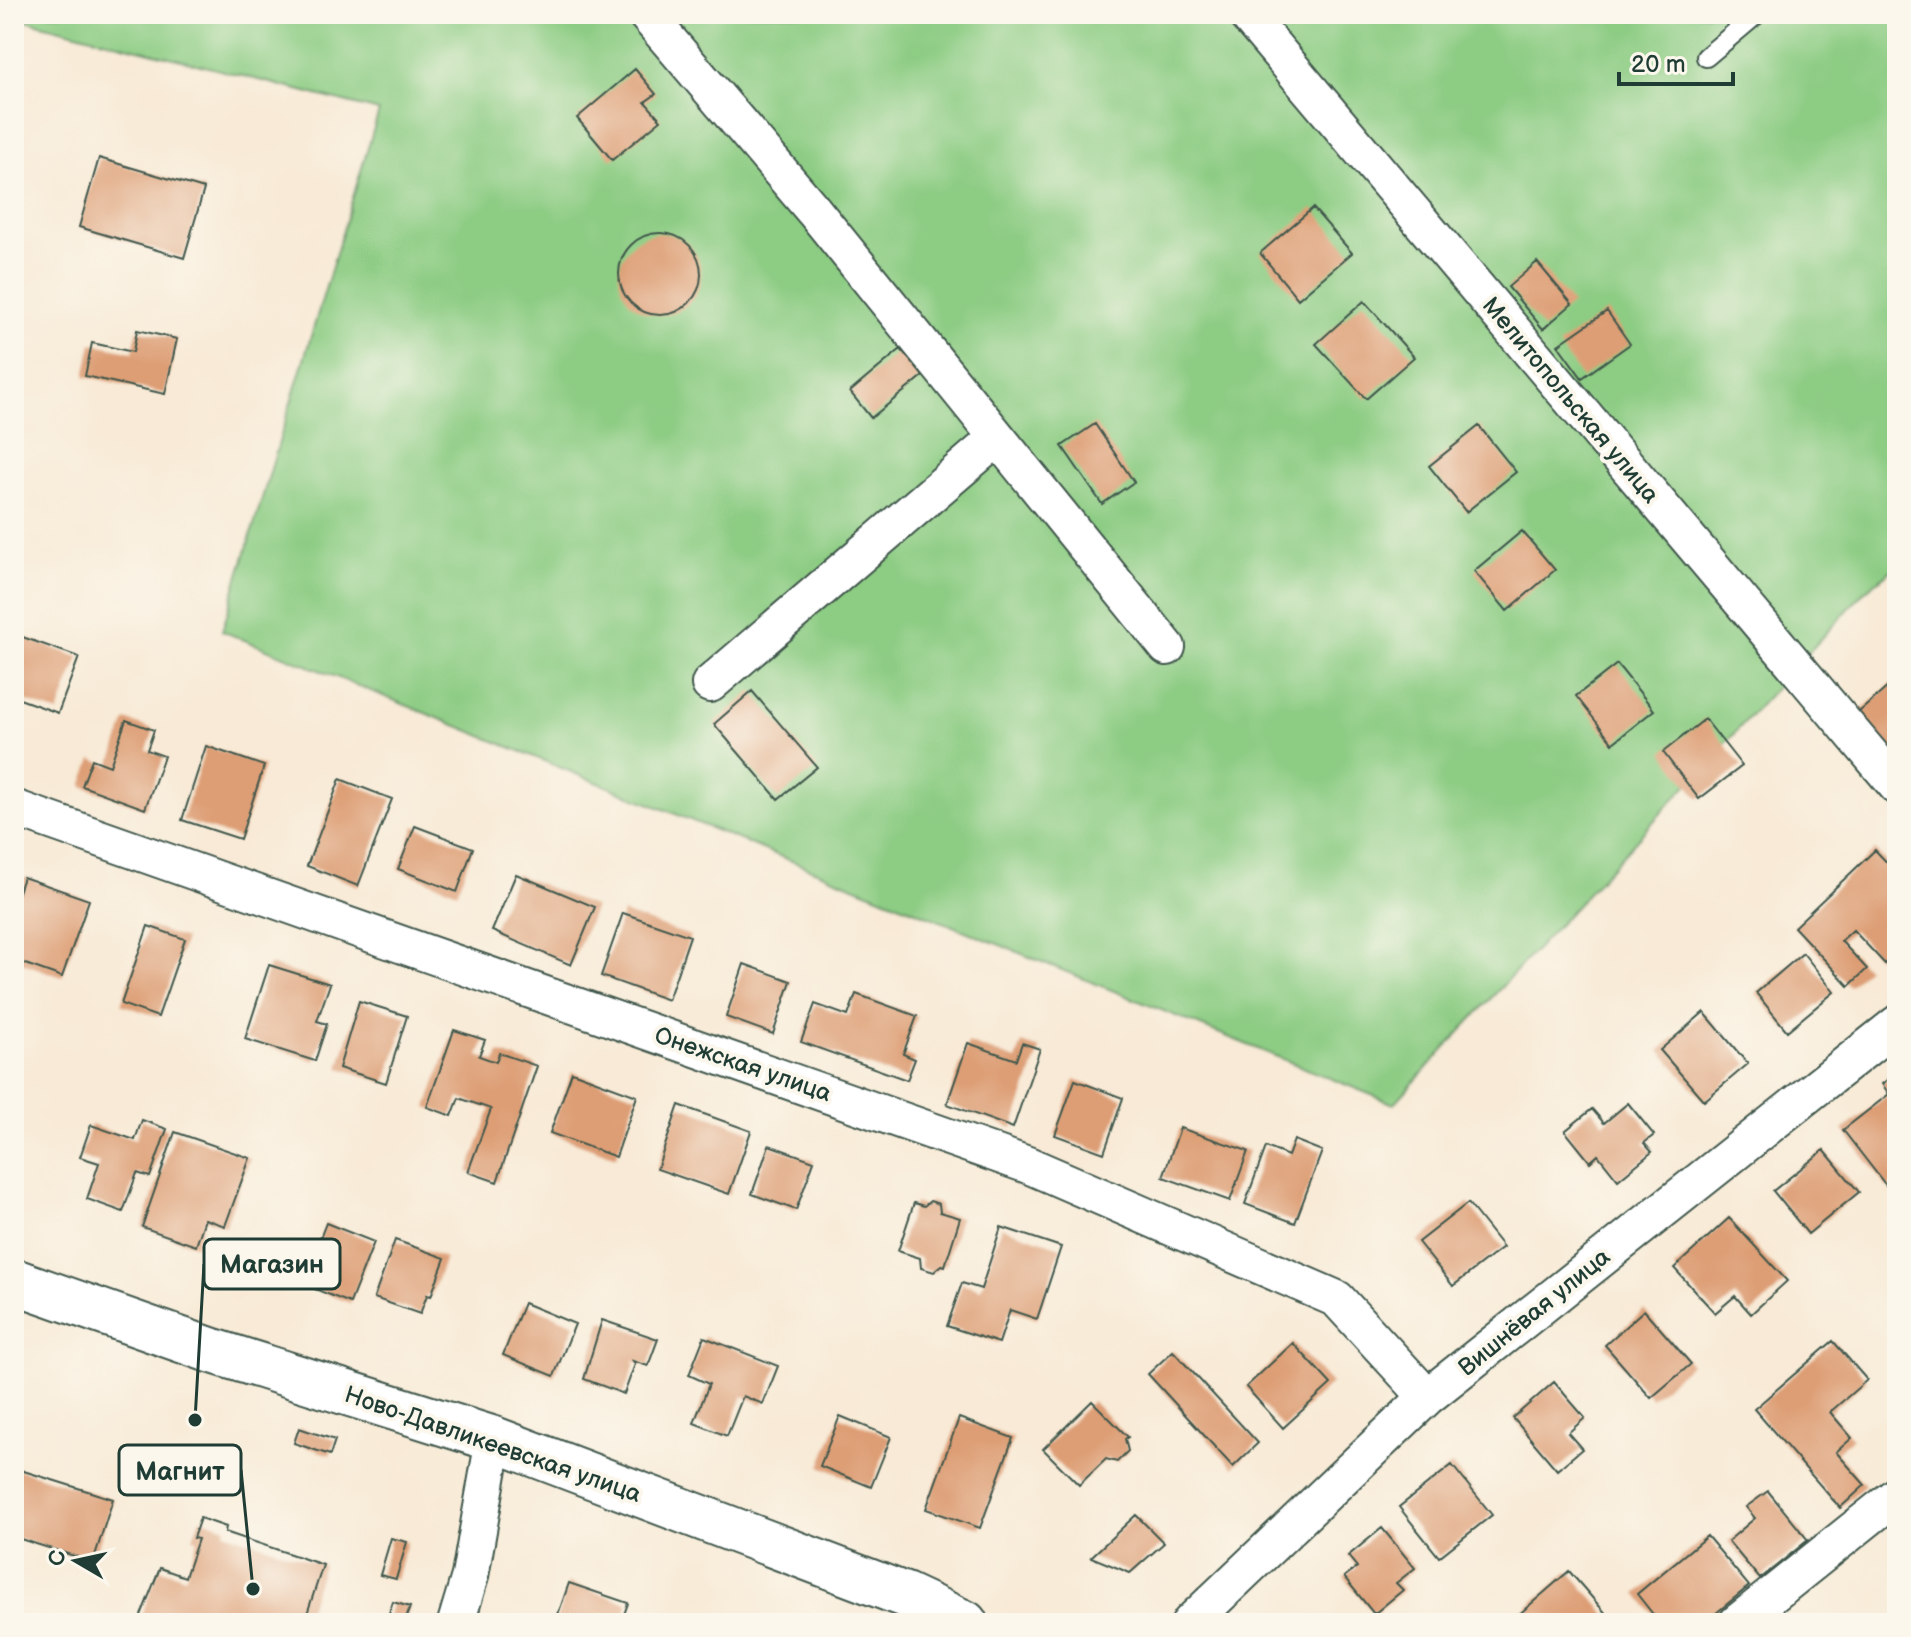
<svg xmlns="http://www.w3.org/2000/svg" width="1911" height="1637" font-family="'Balsamiq Sans',sans-serif">
	<rect width="100%" height="100%" fill="#fbf7ec"/>
	<filter id="ink" filterUnits="userSpaceOnUse"><feTurbulence type="fractalNoise" baseFrequency=".0125" numOctaves="2"/><feDisplacementMap in="SourceGraphic" scale="16" xChannelSelector="R" yChannelSelector="G"/><feConvolveMatrix kernelMatrix="1 2 1 2 8 2 1 2 1" color-interpolation-filters="sRGB"/></filter>
	<filter id="wash" filterUnits="userSpaceOnUse"><feTurbulence type="fractalNoise" baseFrequency=".006" numOctaves="4" result="noise"/><feDisplacementMap in="SourceGraphic" scale="32" xChannelSelector="R" yChannelSelector="G"/><feGaussianBlur stdDeviation="1.8" result="paint"/><feColorMatrix in="noise" values="0 0 0 0 0 0 0 0 0 0 0 0 0 0 0 0 0 1.4 0 .05"/><feComposite in="paint" operator="in"/></filter>
	<g filter="url(#wash)">
		<rect width="100%" height="100%" fill="#f8ead6"/>
		<path fill="#8ccc83" stroke="#56845c" stroke-width="2" d="M14,14H1897V566L1865,591L1394,1104L222,631L379,111L14,17Z"/>
		<g id="blocks">
			<path fill="#dd9e74" d="M635,69L656,94L645,102L661,120L612,160L577,118Z
				M99,158L204,189L184,258L79,227Z
				M1313,208L1352,253L1298,299L1260,253Z
				M619 274a41 41 0 1 1 82 0a41 41 0 1 1-82 0Z
				M1537,262L1572,304L1543,329L1508,287Z
				M1364,301L1414,357L1366,399L1316,344Z
				M1607,311L1630,344L1582,378L1558,345Z
				M137,330L177,339L165,394L85,376L92,343L133,352Z
				M901,349L923,376L871,418L850,392Z
				M1095,424L1134,482L1102,504L1062,446Z
				M1479,426L1516,472L1466,512L1429,466Z
				M1522,531L1555,570L1507,611L1474,571Z
				M14,634L79,657L58,713L14,697Z
				M1617,664L1654,710L1613,743L1576,696Z
				M1897,679V770L1852,718Z
				M752,691L817,767L778,799L714,724Z
				M1705,719L1742,766L1699,799L1663,752Z
				M126,720L154,730L147,750L164,756L145,809L82,786L92,759L110,766Z
				M206,746L264,766L240,839L182,820Z
				M340,779L392,799L358,886L307,866Z
				M415,826L473,848L457,892L398,869Z
				M1875,850L1897,873V953L1885,964L1853,930L1841,941L1867,969L1849,986L1794,927Z
				M516,874L595,907L571,965L492,931Z
				M23,877L89,900L62,977L14,960V904Z
				M623,913L690,936L668,1000L601,976Z
				M148,926L185,939L158,1017L121,1004Z
				M1803,953L1834,992L1787,1031L1756,993Z
				M744,964L791,981L773,1034L726,1017Z
				M269,965L330,984L317,1021L327,1024L315,1061L245,1039Z
				M856,994L917,1016L903,1054L915,1059L907,1080L801,1042L815,1004L848,1016Z
				M359,1001L407,1016L386,1083L339,1068Z
				M1704,1012L1748,1064L1704,1101L1660,1050Z
				M454,1030L485,1040L479,1056L496,1062L499,1053L537,1066L497,1182L468,1172L491,1109L459,1098L452,1116L427,1107Z
				M968,1043L1016,1060L1022,1043L1040,1049L1013,1128L947,1104Z
				M572,1072L637,1096L616,1157L550,1133Z
				M1897,1072V1180L1888,1188L1843,1130L1889,1094L1882,1084Z
				M1075,1080L1123,1098L1104,1153L1055,1135Z
				M1628,1103L1654,1135L1644,1143L1652,1152L1618,1180L1598,1155L1590,1162L1565,1131L1592,1109L1604,1123Z
				M679,1105L751,1131L729,1194L657,1169Z
				M142,1120L167,1129L150,1177L137,1173L123,1212L87,1199L99,1163L80,1157L91,1125L135,1140Z
				M1180,1128L1248,1151L1230,1201L1163,1177Z
				M175,1132L250,1158L225,1226L205,1219L196,1246L142,1227Z
				M1294,1140L1322,1151L1295,1223L1245,1204L1266,1147L1288,1156Z
				M769,1145L814,1161L796,1210L752,1194Z
				M1824,1150L1859,1192L1808,1234L1773,1191Z
				M930,1201L939,1204L940,1212L960,1218L945,1266L942,1265L934,1272L921,1268L920,1258L898,1251L914,1203L924,1206Z
				M1468,1203L1503,1247L1453,1286L1418,1242Z
				M1729,1218L1787,1281L1751,1314L1735,1296L1715,1313L1674,1268Z
				M326,1223L374,1242L350,1303L302,1284Z
				M1001,1227L1061,1247L1037,1319L1010,1310L999,1343L947,1326L962,1283L981,1289Z
				M395,1240L445,1258L431,1296L427,1295L420,1314L374,1298Z
				M524,1303L575,1324L554,1376L503,1355Z
				M1644,1310L1691,1364L1651,1398L1605,1345Z
				M602,1320L658,1339L648,1366L633,1361L635,1364L624,1394L584,1379Z
				M704,1337L778,1366L763,1404L743,1396L727,1436L694,1423L709,1384L689,1375Z
				M1833,1341L1867,1380L1830,1412L1852,1438L1836,1452L1865,1485L1840,1508L1754,1409Z
				M1293,1343L1331,1384L1283,1428L1246,1387Z
				M1173,1351L1258,1443L1233,1467L1148,1374Z
				M1554,1382L1585,1418L1568,1433L1582,1449L1557,1470L1513,1418Z
				M1092,1401L1128,1437L1125,1439L1128,1451L1117,1462L1106,1459L1079,1485L1043,1449Z
				M840,1416L891,1437L871,1487L820,1466Z
				M959,1418L1013,1438L980,1528L926,1509Z
				M299,1428L335,1440L330,1455L294,1443Z
				M1452,1465L1492,1515L1439,1557L1399,1507Z
				M14,1468L113,1499L93,1562L14,1537Z
				M1768,1491L1808,1540L1760,1579L1728,1541L1755,1518L1746,1507Z
				M1136,1515L1164,1543L1130,1573L1091,1557Z
				M200,1518L226,1527L225,1532L323,1565L304,1623H138L160,1568L185,1577L198,1539L193,1538Z
				M1382,1528L1415,1568L1396,1583L1403,1590L1374,1614L1344,1577L1357,1567L1348,1556Z
				M1707,1536L1749,1586L1704,1623H1660L1637,1594Z
				M391,1538L407,1542L396,1579L380,1575Z
				M1569,1571L1608,1616L1601,1623H1509Z
				M569,1583L628,1603L621,1623H555Z
				M393,1602L410,1607L404,1623H386Z
				M645,1614L671,1622V1623H643Z"/>
		</g>
	</g>
	<g filter="url(#ink)">
		<use href="#blocks" fill-opacity="0" stroke="#40574c" stroke-width="2"/>
		<g fill="none" stroke-linecap="round" stroke-linejoin="round">
			<g stroke="#40574c" stroke-width="22">
				<path id="lane" d="M1706,57L1757,14"/>
			</g>
			<g stroke="#40574c" stroke-width="40">
				<path id="street" d="M646,14L814,211L1167,647
					M1246,14L1897,786
					M710,684L996,439
					M14,808L1028,1165L1337,1299L1427,1397
					M456,1623L470,1576L494,1439
					M1190,1623L1427,1397L1897,1024
					M1737,1623L1897,1495"/>
			</g>
			<g stroke="#40574c" stroke-width="48">
				<path id="secondary" d="M14,1281L210,1350L494,1439L905,1595L965,1623"/>
			</g>
			<use href="#lane" stroke="#fff" stroke-width="18"/>
			<use href="#street" stroke="#fff" stroke-width="36"/>
			<use href="#secondary" stroke="#fff" stroke-width="44"/>
		</g>
	</g>
	<g text-anchor="middle" stroke-width="8" stroke-linejoin="round" paint-order="stroke">
		<g font-size="24" fill="#1f3d34" stroke="#fbf7ec">
			<text transform="translate(1571 400) rotate(50)" y="8">Мелитопольская улица</text>
			<text transform="translate(743 1064) rotate(19)" y="8">Онежская улица</text>
			<text transform="translate(1534 1312) rotate(-39)" y="8">Вишнёвая улица</text>
			<text transform="translate(493 1444) rotate(19)" y="8">Ново-Давликеевская улица</text>
		</g>
	</g>
	<path fill="none" stroke="#1f3d34" stroke-width="3" d="M195 1420L204 1264M253 1589L241 1470"/>
	<g fill="#1f3d34" stroke="#fbf7ec" stroke-width="3">
		<circle cx="195" cy="1420" r="8"/>
		<circle cx="253" cy="1589" r="8"/>
	</g>
	<g fill="#fbf7ec" stroke="#1f3d34" stroke-width="3">
		<rect x="204" y="1239" width="136" height="50" rx="8"/>
		<rect x="119" y="1445" width="122" height="50" rx="8"/>
	</g>
	<g font-size="26" text-anchor="middle" font-weight="bold" fill="#1f3d34">
		<text x="272" y="1273">Магазин</text>
		<text x="180" y="1480">Магнит</text>
	</g>
	<rect width="1911" height="1637" fill="none" stroke="#fbf7ec" stroke-width="48"/>
	<g transform="translate(76 1561) rotate(279)" stroke="#fbf7ec" stroke-width="6" paint-order="stroke">
	<path d="M0-6L14 30L0 20L-14 30Z" fill="#1f3d34"/>
	<text y="-12" font-size="22" font-weight="bold" text-anchor="middle" fill="#1f3d34">С</text>
	</g>
	<path d="M1619 72v12h114v-12" fill="none" stroke="#1f3d34" stroke-width="4"/>
	<text x="1631" y="72" font-size="24" fill="#1f3d34" stroke="#fbf7ec" stroke-width="6" paint-order="stroke">20 m</text>
</svg>
